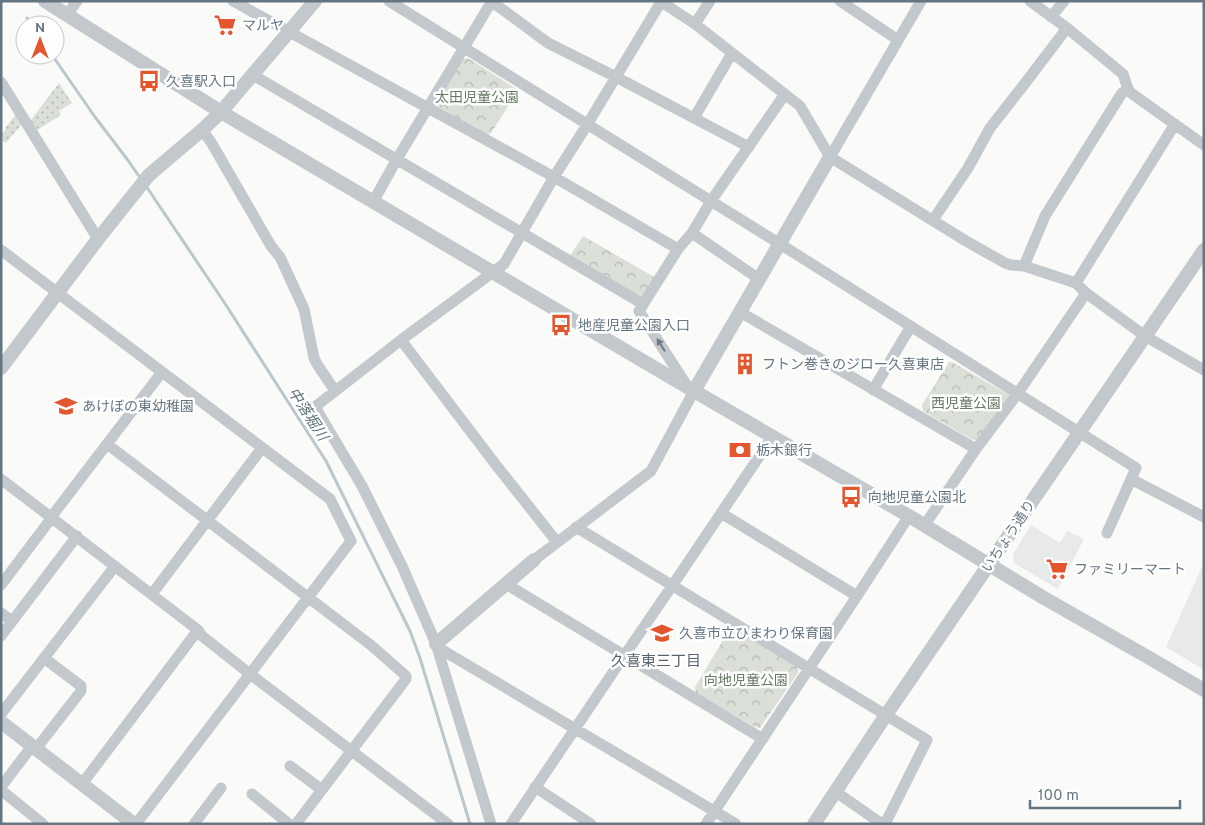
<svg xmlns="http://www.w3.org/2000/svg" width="1205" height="825" font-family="Overpass,'Noto Sans JP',sans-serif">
	<defs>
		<pattern id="park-crowns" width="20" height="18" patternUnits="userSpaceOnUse" patternTransform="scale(1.25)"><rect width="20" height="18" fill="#dadfd7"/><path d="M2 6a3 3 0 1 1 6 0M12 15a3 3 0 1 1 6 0" fill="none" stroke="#b4b9b4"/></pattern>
		<pattern id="garden-dots" width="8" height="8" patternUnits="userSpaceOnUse" patternTransform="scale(1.25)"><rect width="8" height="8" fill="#dadfd7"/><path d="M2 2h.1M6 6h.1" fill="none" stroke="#b4b9b4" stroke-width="1.8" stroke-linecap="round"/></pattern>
	</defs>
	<rect width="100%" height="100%" fill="#fafaf8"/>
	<path fill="#e8e9e9" d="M1031,525L1060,543L1067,531L1084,539L1058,589L1014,563L1013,554Z
		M1204,562V670L1166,647Z"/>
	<path fill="url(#park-crowns)" d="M468,58L515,88L516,94L491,133L487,135L437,106V101L463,59Z
		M583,236L656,278L643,297L637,296L570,256Z
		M949,362H952L1009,395V399L978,440H973L923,411L922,405Z
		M729,630H735L797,667L798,673L760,728L755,727L696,693L695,687Z"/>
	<path fill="url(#garden-dots)" d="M59,83L72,103L59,111L61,115L37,130L31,120Z
		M16,114L22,124L6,143L1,140V136L6,129L5,128Z"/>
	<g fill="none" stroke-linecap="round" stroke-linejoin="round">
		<path stroke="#bbc7cb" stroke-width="3" d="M27,18L32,25
			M52,55L95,117L127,159L141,179
			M146,186L224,302L326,461L410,631L420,658L470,824"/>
		<path stroke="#c3c8cc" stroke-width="11" d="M233,1L554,177L678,249
			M389,1L780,244L1136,468L1107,533
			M491,1L548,43L616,77L749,147
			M660,1L695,24L800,106L830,157L966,241L1005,263L1011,265L1024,266L1076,283L1086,293L1145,336L1204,370
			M840,1L898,40
			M1030,1L1067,28L1123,74L1128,89L1131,93L1204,145
			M67,15L77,1
			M1051,17L1064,1
			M695,24L710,1
			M253,75L643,304
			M1,82L98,239
			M694,118L732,53
			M202,130L211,142L271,246L280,257L304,309L314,358L317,364L335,391
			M830,157L921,1
			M373,202L397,159L492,1
			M933,220L968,168L990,128L1026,82L1067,28
			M692,233L759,279
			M1,250L330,499L351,541L136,824
			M1024,266L1045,216L1122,93L1128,89
			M1076,283L1175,124
			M740,312L976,449
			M401,340L496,465L557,542
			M687,386L639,311L678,249L692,233L711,201L785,94
			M873,390L911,326
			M107,444L372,646L406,676V679L296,824
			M1,479L198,630L202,636L250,674L448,824
			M1131,479L1204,517
			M721,513L857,596
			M924,526L976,449L1018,393L1086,293
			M576,527L927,740L885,824
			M534,560L651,471L694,391
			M506,584L763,739
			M1,585L47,524L55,512L162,372
			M152,594L262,448
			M1,613L12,621
			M1,636L77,536
			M437,647L736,824
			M1,714L115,566
			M36,749L81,691V686L44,658
			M290,766L322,790
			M82,784L198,630
			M1,787L32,746
			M535,787L591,824
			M1,790L43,824
			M836,792L882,824
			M252,794L289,824
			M194,824L221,788
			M491,824L436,644L402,566L362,486L318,412L316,406L401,340L504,264L554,177L587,125L661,2
			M511,824L624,656L672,586L773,436
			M706,824L857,596L909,516"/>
		<path stroke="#c3c8cc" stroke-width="14" d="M45,1L221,112L694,391L909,516L1044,598L1146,656L1204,690
			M1,368L98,239L149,175L202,130L221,112L315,1
			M694,391L830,157
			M436,644L534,560
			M1,722L134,824
			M814,824L886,715L1204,250"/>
	</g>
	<defs><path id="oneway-solid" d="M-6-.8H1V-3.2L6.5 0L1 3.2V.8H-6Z" transform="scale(1.25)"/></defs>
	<use fill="#6a7a87" href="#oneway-solid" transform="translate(661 345) rotate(-122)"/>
	<defs>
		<g id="supermarket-bare" transform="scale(1.725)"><path d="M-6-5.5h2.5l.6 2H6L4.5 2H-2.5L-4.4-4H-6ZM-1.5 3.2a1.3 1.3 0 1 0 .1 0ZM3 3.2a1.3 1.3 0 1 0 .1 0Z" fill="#e4572e" stroke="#fff" stroke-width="2.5" paint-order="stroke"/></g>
		<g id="bus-bare" transform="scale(1.725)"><path d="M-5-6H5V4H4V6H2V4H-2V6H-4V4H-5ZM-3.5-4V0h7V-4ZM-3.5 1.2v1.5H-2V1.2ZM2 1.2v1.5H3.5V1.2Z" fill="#e4572e" stroke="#fff" stroke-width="2.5" paint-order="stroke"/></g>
		<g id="building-bare" transform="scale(1.725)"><path d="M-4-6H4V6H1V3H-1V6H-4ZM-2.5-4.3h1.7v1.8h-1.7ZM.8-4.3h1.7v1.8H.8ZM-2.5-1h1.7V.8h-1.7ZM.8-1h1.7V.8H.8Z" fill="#e4572e" stroke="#fff" stroke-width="2.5" paint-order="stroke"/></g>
		<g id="school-bare" transform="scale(1.725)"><path d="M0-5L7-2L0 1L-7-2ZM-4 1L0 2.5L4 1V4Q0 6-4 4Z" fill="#e4572e" stroke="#fff" stroke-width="2.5" paint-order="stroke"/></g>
		<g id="bank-bare" transform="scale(1.725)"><path d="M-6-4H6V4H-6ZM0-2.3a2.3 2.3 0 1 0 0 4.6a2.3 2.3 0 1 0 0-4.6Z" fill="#e4572e" stroke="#fff" stroke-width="2.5" paint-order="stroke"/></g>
	</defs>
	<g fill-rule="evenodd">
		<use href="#supermarket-bare" x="225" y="25"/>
		<use href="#bus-bare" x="149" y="81"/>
		<use href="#bus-bare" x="561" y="325"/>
		<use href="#building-bare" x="745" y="364"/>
		<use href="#school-bare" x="66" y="406"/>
		<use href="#bank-bare" x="740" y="450"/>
		<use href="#bus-bare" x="851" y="497"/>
		<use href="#supermarket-bare" x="1057" y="569"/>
		<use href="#school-bare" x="662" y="633"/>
	</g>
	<g text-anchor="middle" stroke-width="5" stroke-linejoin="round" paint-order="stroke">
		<g font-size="14" fill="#657683" stroke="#fff" text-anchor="start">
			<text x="242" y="30">マルヤ</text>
			<text x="166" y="86">久喜駅入口</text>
			<text x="578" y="330">地産児童公園入口</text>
			<text x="762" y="369">フトン巻きのジロー久喜東店</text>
			<text x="82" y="411">あけぼの東幼稚園</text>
			<text x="756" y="455">栃木銀行</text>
			<text x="868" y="502">向地児童公園北</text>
			<text x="1074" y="574">ファミリーマート</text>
			<text x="679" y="638">久喜市立ひまわり保育園</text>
		</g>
		<g font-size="14" fill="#687a64" stroke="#fff">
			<text x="477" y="102">太田児童公園</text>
			<text x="966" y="408">西児童公園</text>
			<text x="746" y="685">向地児童公園</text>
		</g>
		<g font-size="14" fill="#657683" stroke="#fff">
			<text transform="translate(1008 536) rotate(-56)" y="5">いちょう通り</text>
		</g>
		<g font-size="15" font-style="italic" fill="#60757c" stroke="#fff">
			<text transform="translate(308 414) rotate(57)" y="5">中落堀川</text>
		</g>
		<g font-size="15" fill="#57646e" stroke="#fff">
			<text x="656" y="666">久喜東三丁目</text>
		</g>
	</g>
	<rect width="1205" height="825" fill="none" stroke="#657683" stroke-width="5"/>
	<g transform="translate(40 40)"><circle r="24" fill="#ffffff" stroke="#c1c8cd"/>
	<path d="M0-4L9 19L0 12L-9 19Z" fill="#e4572e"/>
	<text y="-8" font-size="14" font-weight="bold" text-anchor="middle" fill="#657683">N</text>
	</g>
	<path d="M1030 800v8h150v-8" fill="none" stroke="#657683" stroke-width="2.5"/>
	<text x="1038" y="800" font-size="15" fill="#657683" stroke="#ffffff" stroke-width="4" paint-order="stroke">100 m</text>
</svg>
